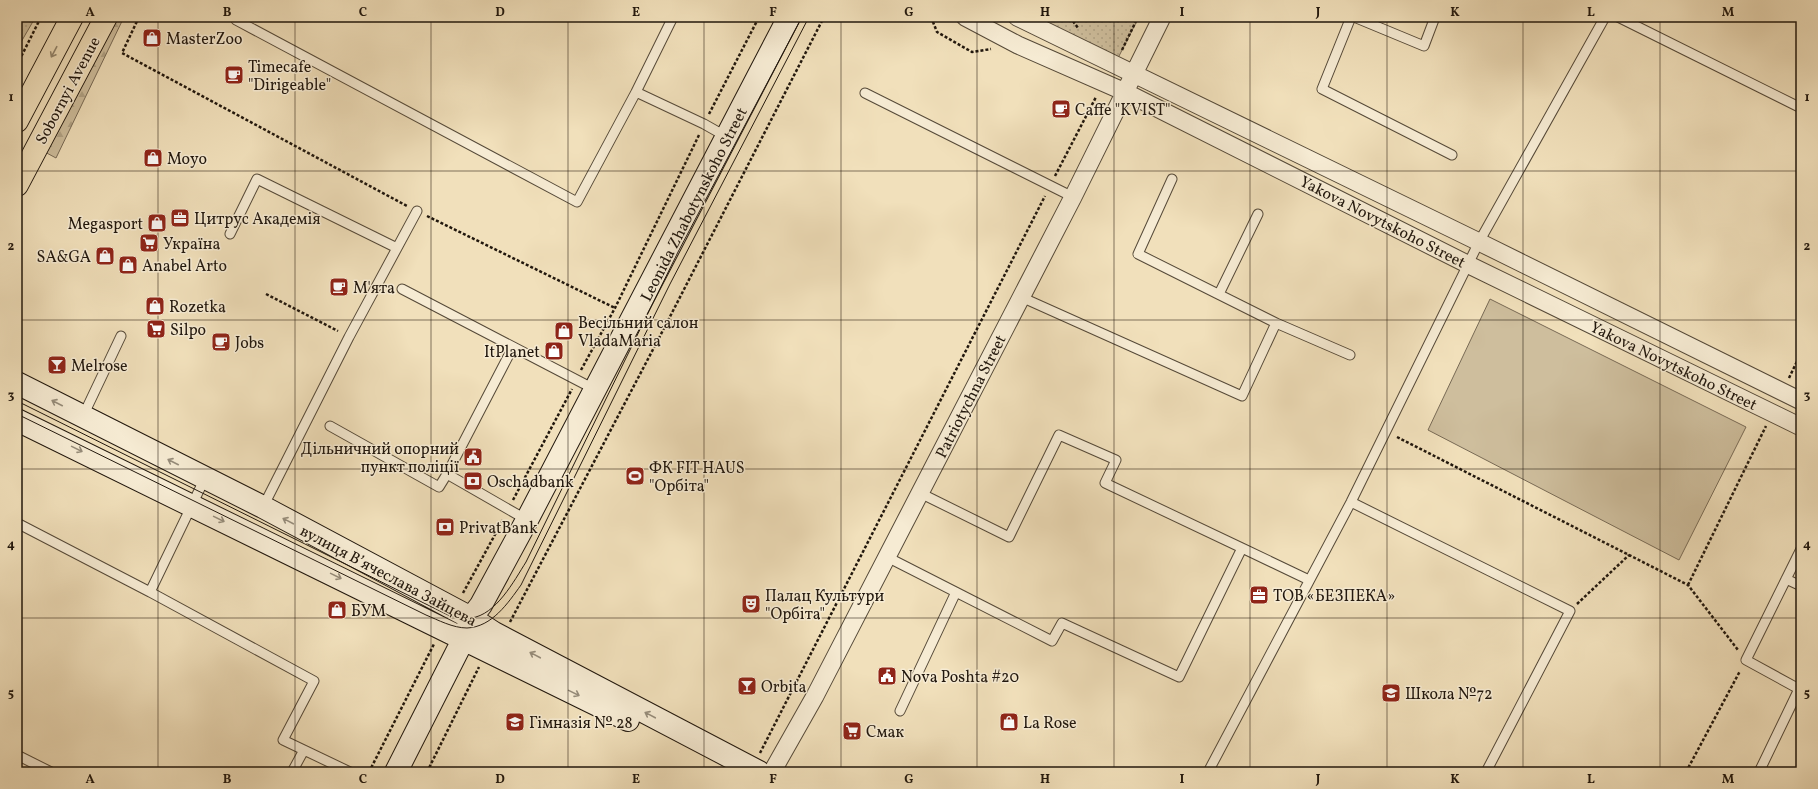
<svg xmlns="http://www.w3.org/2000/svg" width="1818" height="789" font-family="Vollkorn,serif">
	<defs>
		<pattern id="grass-dots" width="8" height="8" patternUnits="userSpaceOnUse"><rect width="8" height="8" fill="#cebe9d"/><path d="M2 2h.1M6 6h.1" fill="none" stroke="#b1a386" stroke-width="1.8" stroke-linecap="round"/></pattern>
		<pattern id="forest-firs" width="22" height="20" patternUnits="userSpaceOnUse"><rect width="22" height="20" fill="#cebe9d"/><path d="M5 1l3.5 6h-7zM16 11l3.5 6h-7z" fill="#b1a386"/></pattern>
	</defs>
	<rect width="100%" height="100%" fill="#f1e0bb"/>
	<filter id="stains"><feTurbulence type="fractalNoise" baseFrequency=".005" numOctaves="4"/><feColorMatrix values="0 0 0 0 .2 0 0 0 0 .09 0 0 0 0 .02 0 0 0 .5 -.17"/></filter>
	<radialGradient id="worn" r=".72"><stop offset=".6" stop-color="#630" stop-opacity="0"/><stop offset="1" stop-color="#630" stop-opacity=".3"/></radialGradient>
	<path fill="url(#grass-dots)" stroke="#786a55" d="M17,17L35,18L17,49Z
		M1034,17H1139L1118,58Z"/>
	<path fill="url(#forest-firs)" stroke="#786a55" d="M112,17H124L56,158L43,151Z"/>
	<path fill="#cebe9d" stroke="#786a55" d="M1490,299L1746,427L1679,560L1428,430Z"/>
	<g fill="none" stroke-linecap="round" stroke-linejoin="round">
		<g stroke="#554938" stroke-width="11">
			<path id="lane" d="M238,17L236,20L577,202L636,92L704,124L727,137
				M1351,17L1322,89L1452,155
				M1354,17L1424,46L1435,17
				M1618,17L1801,108
				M636,92L673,17
				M865,93L1073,197
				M230,234L257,179L397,248
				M402,289L596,390
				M1219,294L1258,214
				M1021,297L1242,396L1276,323L1138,254L1172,179
				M1276,323L1350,355
				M83,416L121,336
				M330,426L439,487L447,474L527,520
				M447,474L513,347
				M920,493L1009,537L1059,435L1116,460L1105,483L1242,548
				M1351,502L1570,611L1486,772
				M263,507L349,337L417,211
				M17,523L150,592L205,478
				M887,557L1052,641L1062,623L1179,677L1242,548L1309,580
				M1786,579L1801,586
				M150,592L314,681L283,740L350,772
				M1799,689L1746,660L1801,549
				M900,711L956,592
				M17,755L51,772
				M292,772L304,750
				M1208,772L1351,502L1479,242L1605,17
				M1759,772L1799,689L1801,690"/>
		</g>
		<g stroke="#554938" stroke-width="19">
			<path id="street" d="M965,17L1018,45L1125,92L1467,264L1801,427
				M1017,17L1479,242L1801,401
				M772,772L815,696L1073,197L1162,17"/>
		</g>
		<g stroke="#21170d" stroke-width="24">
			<path id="secondary" d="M17,383L263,507L471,618L494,633L759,772
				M17,420L628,720
				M396,772L464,638L471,618L481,605L527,520L789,17"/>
		</g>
		<g stroke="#21170d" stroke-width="24">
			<path id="primary" d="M17,121L72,17
				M17,185L106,17"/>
		</g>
		<path stroke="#21170d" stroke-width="2.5" stroke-dasharray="3 2" stroke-linecap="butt" d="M139,17L122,53L407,206
			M931,17L937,32L972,52L991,49
			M1070,17L1078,28
			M1122,50L1138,17
			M17,65L41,17
			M709,114L759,17
			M1055,176L1096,97
			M427,216L615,308
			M266,294L338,331
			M581,370L615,308L699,135
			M1789,378L1801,353
			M1397,437L1688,585L1738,650
			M513,500L572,389
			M1688,585L1766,426
			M463,593L503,520
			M1577,604L1629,555
			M510,622L659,338L824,17
			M760,753L1045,196
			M369,772L434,644
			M427,772L479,667
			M1686,772L1740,671"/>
		<use href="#lane" stroke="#f6ebd3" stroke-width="9"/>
		<use href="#street" stroke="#f6ebd3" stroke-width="17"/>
		<use href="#secondary" stroke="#f6ebd3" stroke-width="22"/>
		<use href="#primary" stroke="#f1e0bb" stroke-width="22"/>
		<path stroke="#21170d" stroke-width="1" d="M17,401L450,616C456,617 465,619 471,618C496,615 514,581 526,562L678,252L802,17
			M17,414L426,615C438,620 453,628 467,628C492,627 508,603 521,585L670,284L809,17"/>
	</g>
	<defs><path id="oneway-shaft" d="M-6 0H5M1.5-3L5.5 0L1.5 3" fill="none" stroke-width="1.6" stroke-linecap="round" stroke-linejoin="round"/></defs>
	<use stroke="#93866d" href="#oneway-shaft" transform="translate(54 52) rotate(118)"/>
	<g stroke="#968c7a">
		<use href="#oneway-shaft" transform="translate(57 403) rotate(-153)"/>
		<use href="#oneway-shaft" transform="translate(77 449) rotate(26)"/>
		<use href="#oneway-shaft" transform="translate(173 462) rotate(-153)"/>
		<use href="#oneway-shaft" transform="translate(219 519) rotate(26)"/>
		<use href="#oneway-shaft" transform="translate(288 521) rotate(-152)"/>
		<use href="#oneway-shaft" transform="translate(336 576) rotate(26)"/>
		<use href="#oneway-shaft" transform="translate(535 655) rotate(-152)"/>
		<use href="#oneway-shaft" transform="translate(574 693) rotate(26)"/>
		<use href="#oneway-shaft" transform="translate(650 715) rotate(-152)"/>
	</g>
	<path fill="none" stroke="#21170d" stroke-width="1" stroke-opacity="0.55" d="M158,17V772M295,17V772M431,17V772M568,17V772M704,17V772M841,17V772M977,17V772M1114,17V772M1250,17V772M1387,17V772M1523,17V772M1660,17V772M17,171H1801M17,320H1801M17,469H1801M17,618H1801"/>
	<defs>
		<g id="shop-square" transform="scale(1)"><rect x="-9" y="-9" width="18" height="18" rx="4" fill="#8f2418" stroke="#f6ebd3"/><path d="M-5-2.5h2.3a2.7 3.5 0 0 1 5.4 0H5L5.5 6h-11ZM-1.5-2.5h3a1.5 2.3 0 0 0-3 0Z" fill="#fff"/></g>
		<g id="cafe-square" transform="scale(1)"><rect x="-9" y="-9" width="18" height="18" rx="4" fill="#8f2418" stroke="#f6ebd3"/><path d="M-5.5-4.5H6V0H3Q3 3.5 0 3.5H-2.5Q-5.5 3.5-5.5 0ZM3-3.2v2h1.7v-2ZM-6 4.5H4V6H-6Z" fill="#fff"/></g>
		<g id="office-square" transform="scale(1)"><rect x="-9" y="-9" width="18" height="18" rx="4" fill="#8f2418" stroke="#f6ebd3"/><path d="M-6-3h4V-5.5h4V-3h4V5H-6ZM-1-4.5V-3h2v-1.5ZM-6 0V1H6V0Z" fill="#fff"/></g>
		<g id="supermarket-square" transform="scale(1)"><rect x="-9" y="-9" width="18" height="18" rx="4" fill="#8f2418" stroke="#f6ebd3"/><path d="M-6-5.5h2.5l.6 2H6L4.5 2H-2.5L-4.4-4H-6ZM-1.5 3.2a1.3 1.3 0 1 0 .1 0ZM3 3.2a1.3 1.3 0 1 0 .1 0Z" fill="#fff"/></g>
		<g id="bar-square" transform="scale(1)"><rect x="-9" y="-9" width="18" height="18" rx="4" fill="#8f2418" stroke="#f6ebd3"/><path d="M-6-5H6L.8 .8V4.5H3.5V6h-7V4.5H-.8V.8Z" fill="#fff"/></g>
		<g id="civic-square" transform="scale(1)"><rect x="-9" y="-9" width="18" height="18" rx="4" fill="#8f2418" stroke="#f6ebd3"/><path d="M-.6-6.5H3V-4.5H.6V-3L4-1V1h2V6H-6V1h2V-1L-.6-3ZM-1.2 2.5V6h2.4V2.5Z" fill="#fff"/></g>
		<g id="stadium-square" transform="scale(1)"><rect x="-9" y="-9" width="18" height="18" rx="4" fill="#8f2418" stroke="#f6ebd3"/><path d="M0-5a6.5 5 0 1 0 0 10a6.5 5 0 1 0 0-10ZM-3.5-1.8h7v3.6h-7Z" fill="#fff"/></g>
		<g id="bank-square" transform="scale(1)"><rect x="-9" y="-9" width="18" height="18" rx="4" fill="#8f2418" stroke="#f6ebd3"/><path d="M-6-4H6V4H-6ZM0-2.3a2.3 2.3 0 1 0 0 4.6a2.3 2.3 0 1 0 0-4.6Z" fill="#fff"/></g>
		<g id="theatre-square" transform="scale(1)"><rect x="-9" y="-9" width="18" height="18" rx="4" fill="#8f2418" stroke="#f6ebd3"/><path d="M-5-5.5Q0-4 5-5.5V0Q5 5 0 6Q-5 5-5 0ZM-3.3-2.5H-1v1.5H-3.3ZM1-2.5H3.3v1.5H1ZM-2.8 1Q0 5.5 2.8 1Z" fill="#fff"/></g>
		<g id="school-square" transform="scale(1)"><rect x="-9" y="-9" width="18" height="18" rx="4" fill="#8f2418" stroke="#f6ebd3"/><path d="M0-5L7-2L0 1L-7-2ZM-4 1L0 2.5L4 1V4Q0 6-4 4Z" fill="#fff"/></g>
	</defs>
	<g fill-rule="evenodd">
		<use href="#shop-square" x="152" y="38"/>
		<use href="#cafe-square" x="234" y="75"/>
		<use href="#cafe-square" x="1061" y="109"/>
		<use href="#shop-square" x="153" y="158"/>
		<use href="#office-square" x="180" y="218"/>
		<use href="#shop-square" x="157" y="223"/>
		<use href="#supermarket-square" x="149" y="243"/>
		<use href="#shop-square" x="105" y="256"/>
		<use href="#shop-square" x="128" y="265"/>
		<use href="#cafe-square" x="339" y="287"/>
		<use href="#shop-square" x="155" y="306"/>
		<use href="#supermarket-square" x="156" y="329"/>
		<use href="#shop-square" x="564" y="331"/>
		<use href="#cafe-square" x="221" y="342"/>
		<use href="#shop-square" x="554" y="351"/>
		<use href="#bar-square" x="57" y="365"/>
		<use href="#civic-square" x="473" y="457"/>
		<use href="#stadium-square" x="635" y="476"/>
		<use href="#bank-square" x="473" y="481"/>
		<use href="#bank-square" x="445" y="527"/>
		<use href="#office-square" x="1259" y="595"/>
		<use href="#theatre-square" x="751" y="604"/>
		<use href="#shop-square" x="337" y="610"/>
		<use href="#civic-square" x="887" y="676"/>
		<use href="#bar-square" x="747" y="686"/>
		<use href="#school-square" x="1391" y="693"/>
		<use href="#school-square" x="515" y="722"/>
		<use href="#shop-square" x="1009" y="722"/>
		<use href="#supermarket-square" x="852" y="731"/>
	</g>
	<g text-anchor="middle" stroke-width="3" stroke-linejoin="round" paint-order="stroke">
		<g font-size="16" fill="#21170d" stroke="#f6ebd3" text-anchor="start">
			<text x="166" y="44">MasterZoo</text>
			<text x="248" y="72">Timecafe<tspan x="248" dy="18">"Dirigeable"</tspan></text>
			<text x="1075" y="115">Caffe "KVIST"</text>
			<text x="167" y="164">Moyo</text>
			<text x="194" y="224">Цитрус Академія</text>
			<text x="143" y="229" text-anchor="end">Megasport</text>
			<text x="163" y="249">Україна</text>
			<text x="91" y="262" text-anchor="end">SA&amp;GA</text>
			<text x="142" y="271">Anabel Arto</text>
			<text x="353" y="293">М'ята</text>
			<text x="169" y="312">Rozetka</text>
			<text x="578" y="328">Весільний салон<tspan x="578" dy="18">VladaMaria</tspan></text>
			<text x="170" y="335">Silpo</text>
			<text x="235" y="348">Jobs</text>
			<text x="540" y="357" text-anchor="end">ItPlanet</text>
			<text x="71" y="371">Melrose</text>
			<text x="459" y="454" text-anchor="end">Дільничний опорний<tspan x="459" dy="18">пункт поліції</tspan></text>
			<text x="649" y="473">ФК FIT HAUS<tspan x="649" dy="18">"Орбіта"</tspan></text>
			<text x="487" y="487">Oschadbank</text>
			<text x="459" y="533">PrivatBank</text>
			<text x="765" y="601">Палац Культури<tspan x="765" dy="18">"Орбіта"</tspan></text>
			<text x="1273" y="601">ТОВ «БЕЗПЕКА»</text>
			<text x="351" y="616">БУМ</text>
			<text x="901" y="682">Nova Poshta #20</text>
			<text x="761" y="692">Orbita</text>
			<text x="1405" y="699">Школа №72</text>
			<text x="529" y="728">Гімназія № 28</text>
			<text x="1023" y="728">La Rose</text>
			<text x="866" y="737">Смак</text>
		</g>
		<g font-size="16" fill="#21170d" stroke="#f6ebd3">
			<text transform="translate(67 90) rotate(-62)" y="6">Sobornyi Avenue</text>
			<text transform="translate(693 204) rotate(-63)" y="6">Leonida Zhabotynskoho Street</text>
			<text transform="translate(1383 221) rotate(27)" y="6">Yakova Novytskoho Street</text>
			<text transform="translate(1674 365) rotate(26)" y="6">Yakova Novytskoho Street</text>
			<text transform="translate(970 396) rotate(-63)" y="6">Patriotychna Street</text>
			<text transform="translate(389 575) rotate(28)" y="6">вулиця Вʼячеслава Зайцева</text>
		</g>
	</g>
	<rect width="1818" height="789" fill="none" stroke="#f1e0bb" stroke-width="44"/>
	<rect x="22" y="22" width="1774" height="745" fill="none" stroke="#21170d" stroke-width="1.5"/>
	<g font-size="13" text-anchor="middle" font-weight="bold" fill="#21170d">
		<text x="90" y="16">A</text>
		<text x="227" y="16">B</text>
		<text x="363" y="16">C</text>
		<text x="500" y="16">D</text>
		<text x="636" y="16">E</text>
		<text x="773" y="16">F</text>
		<text x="909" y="16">G</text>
		<text x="1045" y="16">H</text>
		<text x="1182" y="16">I</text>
		<text x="1318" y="16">J</text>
		<text x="1455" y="16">K</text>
		<text x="1591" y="16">L</text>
		<text x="1728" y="16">M</text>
		<text x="11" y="101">1</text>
		<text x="1807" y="101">1</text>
		<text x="11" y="250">2</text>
		<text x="1807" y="250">2</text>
		<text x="11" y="399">3</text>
		<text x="1807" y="399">3</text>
		<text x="11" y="548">4</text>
		<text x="1807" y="548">4</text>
		<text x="11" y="697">5</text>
		<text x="1807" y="697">5</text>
		<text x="90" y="783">A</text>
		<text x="227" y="783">B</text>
		<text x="363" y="783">C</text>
		<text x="500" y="783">D</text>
		<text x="636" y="783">E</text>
		<text x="773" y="783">F</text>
		<text x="909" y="783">G</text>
		<text x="1045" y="783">H</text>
		<text x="1182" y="783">I</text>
		<text x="1318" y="783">J</text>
		<text x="1455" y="783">K</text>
		<text x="1591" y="783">L</text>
		<text x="1728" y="783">M</text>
	</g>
	<rect width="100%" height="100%" filter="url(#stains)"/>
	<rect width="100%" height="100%" fill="url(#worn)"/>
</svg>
